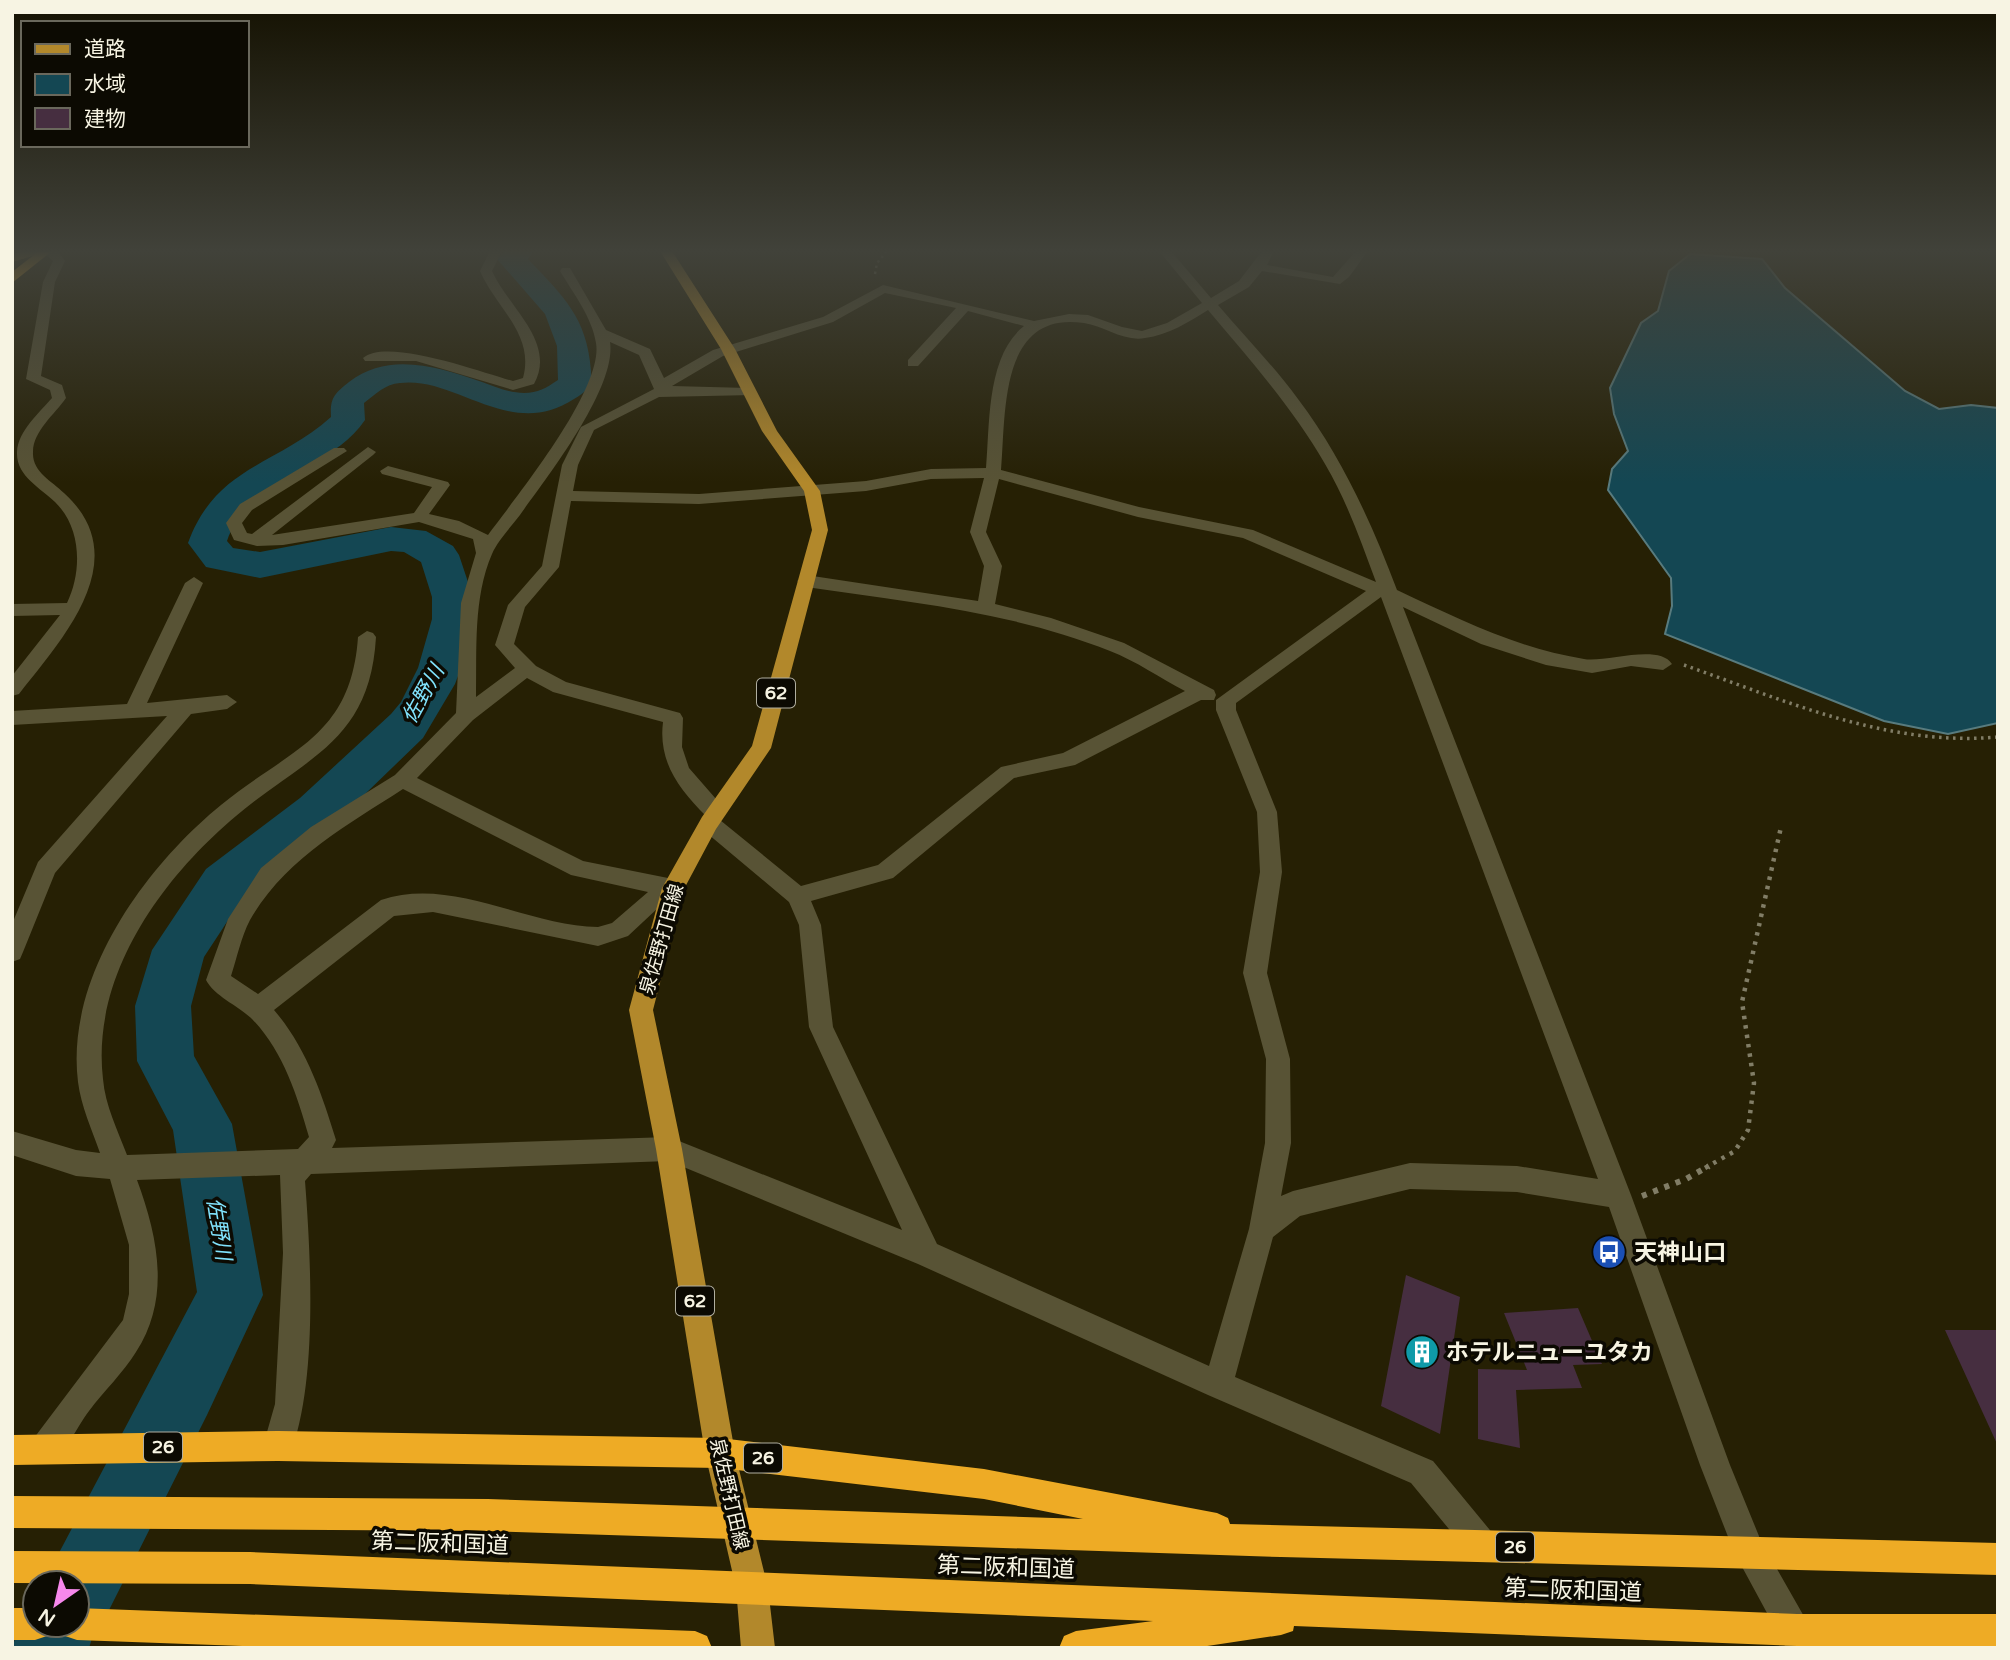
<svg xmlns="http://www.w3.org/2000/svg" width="2010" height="1660" font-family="'Varela Round','Noto Sans JP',sans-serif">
	<rect width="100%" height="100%" fill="#262004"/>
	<path fill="#144753" stroke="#587b7e" stroke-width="2" d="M1690,254L1762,259L1785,288L1905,391L1939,409L1971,405L1998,408V723L1948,734L1884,721L1665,634L1672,606L1671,578L1608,490L1612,469L1628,451L1614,414L1610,388L1641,323L1658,311L1669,271Z"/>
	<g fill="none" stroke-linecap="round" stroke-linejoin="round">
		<path fill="#144753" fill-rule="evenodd" d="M504,251H533L528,259C563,296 587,317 591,371C592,387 587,391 574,399C510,441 457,376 400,383C385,384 376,394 364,403L365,420C328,474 250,473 227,541L233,548L260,552L391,527L426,531L453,546L459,555L473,597V619L467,652L455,684L423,738L334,824L242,899L204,957L191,1006L194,1056L232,1124L263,1295L207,1415L104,1620L97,1622L89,1648H12L21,1621L35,1597V1625H77V1583H43L197,1292L173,1130L137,1061L135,1006L152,950L206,869L300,798L391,714L401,702L418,668L432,619V597L421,562L404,552L391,551L260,578L206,567L188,543C216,466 276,466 331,417C330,398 334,394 349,382C389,351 438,367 482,382C495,387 510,393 524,393C538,393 546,388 558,380L557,346L545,314L497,259Z"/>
	</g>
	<path fill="#462e40" d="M1406,1275L1460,1297L1440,1434L1381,1406Z
		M1578,1308L1602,1364L1573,1365L1582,1388L1516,1390L1520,1448L1478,1439V1369L1527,1370L1504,1313Z
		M1945,1330H1998V1446Z"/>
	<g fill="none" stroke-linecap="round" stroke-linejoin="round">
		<path stroke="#817d66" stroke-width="2.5" stroke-dasharray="2.5 3.5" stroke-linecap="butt" d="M875,274L877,263L887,251"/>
		<path stroke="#817d66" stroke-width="3.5" stroke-dasharray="2.5 4.5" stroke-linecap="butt" d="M1684,665C1786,701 1888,747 1998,737"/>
		<path stroke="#817d66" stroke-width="4.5" stroke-dasharray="3.5 6" stroke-linecap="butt" d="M1705,1168L1735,1151L1748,1130L1754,1083L1742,1002L1781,827"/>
		<path stroke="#817d66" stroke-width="6" stroke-dasharray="5 7" stroke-linecap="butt" d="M1642,1196L1686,1179L1709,1166"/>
		<path fill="#585335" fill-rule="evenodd" d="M42,251H58L65,261L55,282L41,376L62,385L66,398C55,414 33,431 33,452C32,472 52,481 64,493C137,559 62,639 19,694L12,696V676L60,615L12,616V604L67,603C82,572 82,528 55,502C41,488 16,476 17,452C18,431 39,413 52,398L50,390L26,379L43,282L53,261Z
			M490,251H502L492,271C508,307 557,342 534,384L513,390L416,361H365L363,358C387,337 483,373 513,381L523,378C535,334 496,308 480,271Z
			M1159,251H1171L1211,298L1239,281L1262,251H1274L1267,265L1333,277L1356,251H1368L1349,277L1340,284L1262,271L1249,287L1218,305C1244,336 1274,366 1298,399C1342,457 1372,524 1397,590C1459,619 1516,648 1584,659C1604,663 1659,643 1672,664L1663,670L1631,666L1592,673L1546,665L1481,644L1403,607L1631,1195L1730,1465L1761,1541L1822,1648H1786L1734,1552L1700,1465L1609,1207L1517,1192L1410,1189L1300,1216L1273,1237L1235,1377L1433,1461L1494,1535L1499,1546L1494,1557L1483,1562L1472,1557L1411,1483L1208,1395L918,1264L669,1161L311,1174L305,1181C311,1259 318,1385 289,1457L278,1461L267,1457L263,1446L275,1404L283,1253L280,1175L137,1180C158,1237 171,1298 136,1352C123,1373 104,1391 89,1411C76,1428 65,1456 45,1464L34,1460L30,1449L34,1438L123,1320L129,1294V1245L110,1179L76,1176L12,1155V1131L76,1150L100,1153C92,1130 81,1106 78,1082C65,977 145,867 221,805C289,749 351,738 358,637L367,631L373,633L376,637C370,742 306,757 236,816C161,879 91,976 103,1079C105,1105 118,1131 127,1155L298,1149L309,1137C297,1095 283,1051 252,1019C239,1006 214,996 206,980L228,919L261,868L311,827L395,775L456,713L461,603L476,553L473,539L419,522L283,545L257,546L234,540L226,523L240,504L334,448H344L347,451L252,510L242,523L247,533L252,534L368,447L376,452L373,455L272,535L414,513L432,487L382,474L380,471L388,466L448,482L450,485L429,514L459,521L488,535C516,497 604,389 596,343C592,317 573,293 560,271L562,268H570L606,330L650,349L664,378L713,350L823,317L883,285L1034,321L1069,314L1088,315L1122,327L1142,331L1167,323L1202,303ZM885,293L956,308L908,360V366H918L968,311L1024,326C986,356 990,425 986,468L931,469L866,481L699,494L573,491L578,465L594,430L659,397L753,395L755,392L748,388L672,386L723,356L833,322ZM1208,310C1250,360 1293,408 1325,464C1347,501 1361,542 1376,582L1253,530L1139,507L1001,470C1006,413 999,310 1084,323C1104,326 1124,342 1145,338C1168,335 1189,322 1208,310ZM610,342L639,355L654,389L581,427L562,465L542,566L508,605L495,645L515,668L476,697C477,650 473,598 492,554C498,540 511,527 520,515C547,477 617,388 610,342ZM984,478L970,532L984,566L978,601L806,575L797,581L806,587C908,602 1013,612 1110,651C1136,661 1160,678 1185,691L1063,753L1001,767L878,865L801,886L720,820L726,813L723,807L689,768L682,747L683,718L680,713L566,682L536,666L514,644L525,607L559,567L571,501L699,504L866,491L931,479ZM999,479L1138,517L1243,538L1366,591L1216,700V710L1257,812L1260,872L1243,973L1266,1059L1265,1143L1249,1229L1209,1366L937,1244L833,1027L821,925L811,901L893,878L1014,778L1075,765L1201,700H1214L1216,695L1214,690L1124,643L1051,618L995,604L1002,566L986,532ZM1381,597L1598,1179L1517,1166L1410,1163L1293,1191L1281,1196L1291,1143L1290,1059L1267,973L1282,872L1277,812L1236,710V703ZM527,678L553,692L663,722C658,762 679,789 706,816L699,823L702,829L789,902L799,925L809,1027L902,1230L669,1137L332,1148L336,1140C322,1094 306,1047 274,1010L394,916L433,912L598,946L628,936L658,908L681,894L684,888L681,882L673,879L583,861L417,778L473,720ZM403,789L571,875L648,892L612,923L598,927C527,926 452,876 381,900L258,994L231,976C237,958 241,937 250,920C285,859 346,826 403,789Z
			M194,577L203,583L147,703L227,695L237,702L227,709L191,714L55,873L23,952L20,959L12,962V924L38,862L167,716L12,725V711L127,704L185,583Z"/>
		<path fill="#b2882b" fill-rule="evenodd" d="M29,251H50L12,262V254Z
			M660,251H672L735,349L777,431L820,491L828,530L771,748L716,829L684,889L653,1010L682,1149L735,1453L768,1588L775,1648H741L736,1588L705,1453L656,1149L629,1010L662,888L702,817L752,746L812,530L804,491L762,431L721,349Z"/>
		<path fill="#eeab25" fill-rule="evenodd" d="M39,251H52L12,283V272Z
			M278,1431L720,1438L984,1469L1217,1513L1228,1518L1230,1524L1998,1543V1575L1281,1557L488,1531L12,1528V1496L488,1499L1083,1519L984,1499L720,1468L278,1461L12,1465V1435Z
			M12,1551L250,1552L1797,1614H1998V1646H1797L1294,1626L1293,1631L1281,1635L1194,1648H1059L1064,1636L1076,1631L1153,1621L250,1584L12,1583Z
			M12,1608H35V1625H51L47,1636L35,1640H12Z
			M77,1608L695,1631L707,1636L712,1648H300L77,1640L65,1636L61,1625H77Z"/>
	</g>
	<linearGradient id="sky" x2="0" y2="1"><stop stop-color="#151202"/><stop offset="0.52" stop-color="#41423a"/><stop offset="1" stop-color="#41423a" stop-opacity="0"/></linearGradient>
	<rect width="2010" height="483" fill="url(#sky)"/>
	<defs>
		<g id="bus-disc" transform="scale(1.75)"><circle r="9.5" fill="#1a4fb4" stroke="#0c0a02"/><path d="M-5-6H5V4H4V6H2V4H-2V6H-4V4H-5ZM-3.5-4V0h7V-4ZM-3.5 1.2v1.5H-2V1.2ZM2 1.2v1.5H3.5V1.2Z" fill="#fff"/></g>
		<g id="building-disc" transform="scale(1.75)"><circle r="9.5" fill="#0f9aa8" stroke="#0c0a02"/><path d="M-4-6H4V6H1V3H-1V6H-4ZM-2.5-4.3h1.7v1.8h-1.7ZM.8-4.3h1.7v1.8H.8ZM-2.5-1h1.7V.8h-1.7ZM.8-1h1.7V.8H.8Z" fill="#fff"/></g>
	</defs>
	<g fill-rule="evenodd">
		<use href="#bus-disc" x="1609" y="1252"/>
		<use href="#building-disc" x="1422" y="1352"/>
	</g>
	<g text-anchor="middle" stroke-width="7" stroke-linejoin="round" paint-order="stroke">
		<g fill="#0c0a02" stroke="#b0aea0" stroke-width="2">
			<rect x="757" y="678.5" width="38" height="29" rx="5"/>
			<rect x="676" y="1286.5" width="38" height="29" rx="5"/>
			<rect x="144" y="1432.5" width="38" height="29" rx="5"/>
			<rect x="744" y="1443.5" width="38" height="29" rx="5"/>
			<rect x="1496" y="1532.5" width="38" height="29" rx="5"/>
		</g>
		<g font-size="18" font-weight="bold" fill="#f7f4e3">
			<text x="776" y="699">62</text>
			<text x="695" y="1307">62</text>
			<text x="163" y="1453">26</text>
			<text x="763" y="1464">26</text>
			<text x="1515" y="1553">26</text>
		</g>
		<g font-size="19" fill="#f7f4e3" stroke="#0c0a02">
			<text transform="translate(661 939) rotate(-74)" y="7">泉佐野打田線</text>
			<text transform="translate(730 1494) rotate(77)" y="7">泉佐野打田線</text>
		</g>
		<g font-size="21" font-style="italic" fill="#81e3fd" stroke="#0c0a02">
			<text transform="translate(423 694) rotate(-61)" y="7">佐野川</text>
			<text transform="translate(219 1229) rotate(81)" y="7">佐野川</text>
		</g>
		<g font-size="23" font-weight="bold" fill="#f7f4e3" stroke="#0c0a02" text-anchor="start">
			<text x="1634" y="1260">天神山口</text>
			<text x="1446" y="1360">ホテルニューユタカ</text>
		</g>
		<g font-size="23" fill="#f7f4e3" stroke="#0c0a02">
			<text transform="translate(440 1543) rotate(2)" y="8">第二阪和国道</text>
			<text transform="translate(1006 1567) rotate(2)" y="8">第二阪和国道</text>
			<text transform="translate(1573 1590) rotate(2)" y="8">第二阪和国道</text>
		</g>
	</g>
	<rect width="2010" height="1660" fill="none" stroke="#f7f4e3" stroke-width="28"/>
	<rect x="21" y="21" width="228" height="126" fill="#0c0a02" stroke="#6a685c" stroke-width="2"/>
	<rect x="35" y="44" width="35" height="10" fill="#b2882b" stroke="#6a685c" stroke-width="2"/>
	<text x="84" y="56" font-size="21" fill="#f7f4e3">道路</text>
	<rect x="35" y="74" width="35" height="21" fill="#144753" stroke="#6a685c" stroke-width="2"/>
	<text x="84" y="91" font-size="21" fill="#f7f4e3">水域</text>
	<rect x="35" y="108" width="35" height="21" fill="#462e40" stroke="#6a685c" stroke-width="2"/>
	<text x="84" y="126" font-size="21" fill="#f7f4e3">建物</text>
	<g transform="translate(56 1604) rotate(214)"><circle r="33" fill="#0c0a02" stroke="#6a685c" stroke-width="2"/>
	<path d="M0-5L12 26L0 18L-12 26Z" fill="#f788ec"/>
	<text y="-10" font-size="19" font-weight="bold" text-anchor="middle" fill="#f7f4e3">N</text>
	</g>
</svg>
